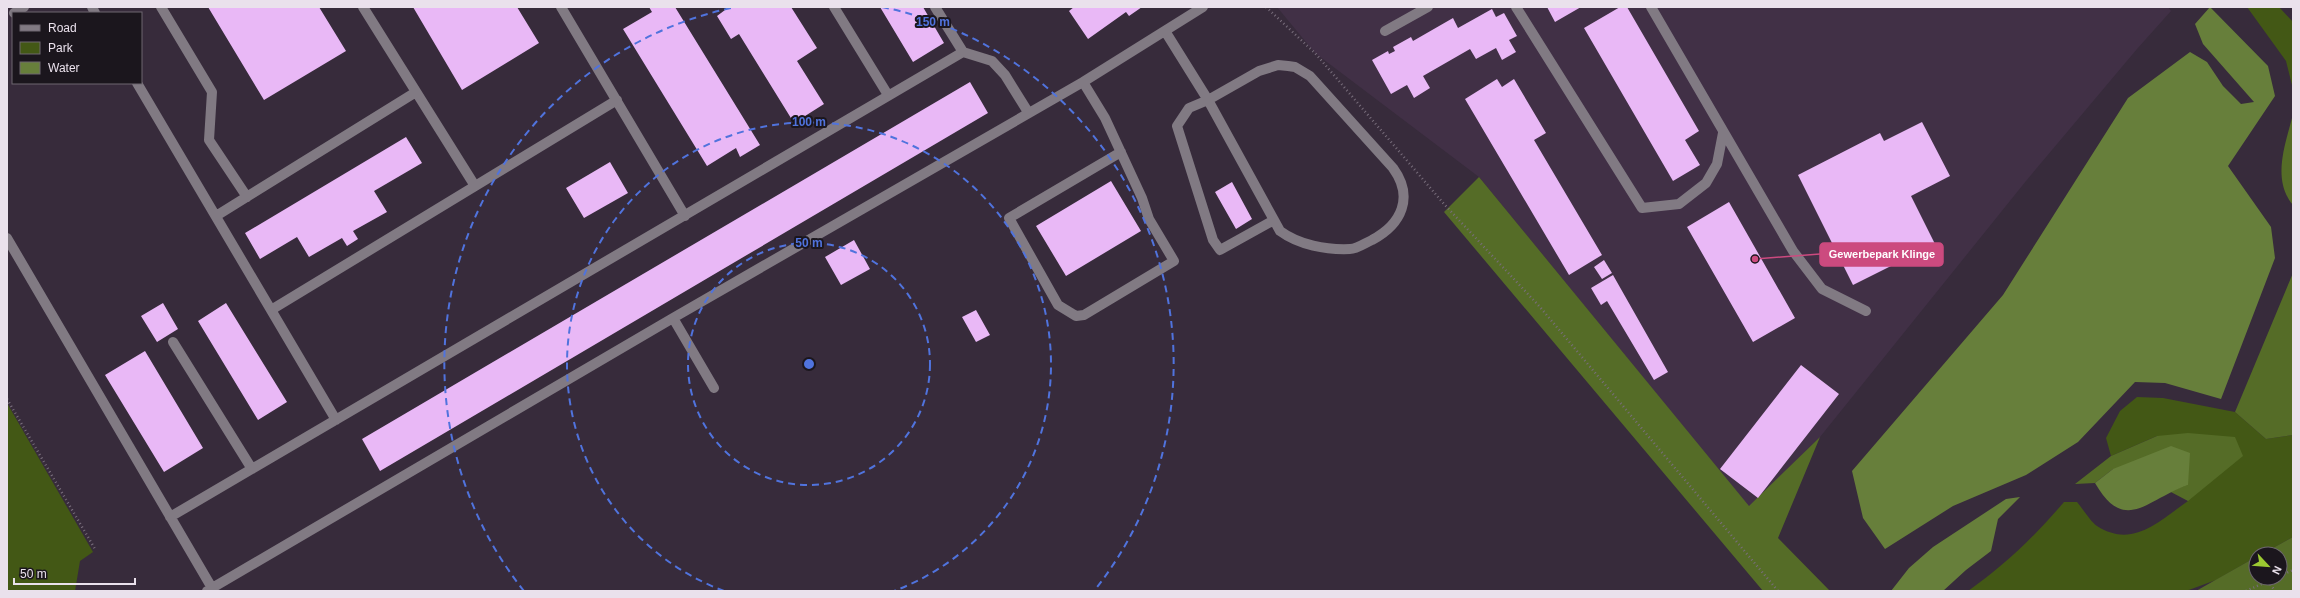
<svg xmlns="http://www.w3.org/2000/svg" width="2300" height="598" font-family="Arial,sans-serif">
	<rect width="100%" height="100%" fill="#372b3b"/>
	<path fill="#413046" d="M1277,7H2168L2171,11L2137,49L2026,181L1820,437L1749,507L1479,177L1315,53Z"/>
	<path fill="#435815" d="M2247,7H2279L2293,22V89L2286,61Z
		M2137,397L2163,398L2235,412L2266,439L2293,435V537L2262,554H2256V557L2216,580L2186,591H1968C2004,566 2035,536 2064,502H2077C2083,509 2090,521 2097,526C2133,549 2159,521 2188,501L2157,436L2111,456L2106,438L2120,411Z
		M7,403L93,552L80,561L75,591H7Z"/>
	<path fill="#556c27" d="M2293,114V205C2271,179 2286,143 2293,114Z
		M1479,177L1749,506L1820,437L1778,538L1830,591H1763L1444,212Z
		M2293,273V435L2266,439L2235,412Z
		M2188,433L2235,437L2243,456L2188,501L2169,491L2188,485L2113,469L2095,483L2075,484L2111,456L2157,436Z
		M2293,537V591H2196L2256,557V578H2280V554H2262Z"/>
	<path fill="#677f3b" d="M2210,7L2268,66L2275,96L2228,166L2271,227L2275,258L2221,399L2165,383L2135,382L2078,442L2026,475L1953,506L1885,549L1863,518L1852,471L2003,295L2128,98L2190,52L2207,62L2223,86L2241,104L2254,102L2203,44L2195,24Z
		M2171,446L2190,453L2188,485C2147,499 2125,535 2095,483L2113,469Z
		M2020,497L1998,519L1991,551L1966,570L1943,591H1891L1909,568L1933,547L2006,499Z"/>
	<path fill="#e9b8f6" d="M208,7H319L346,51L264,100Z
		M413,7H517L539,43L462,90Z
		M649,7H675L760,145L740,157L736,148L707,166L623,29L652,12Z
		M729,7H791L817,48L797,61L824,104L794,123L739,34L731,39L717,16Z
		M880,7H923L944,43L913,62Z
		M1074,7H1142L1129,16L1126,12L1088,39L1069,11Z
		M1547,7H1581L1555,22Z
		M1620,7H1627L1699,131L1685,140L1700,165L1673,181L1584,28Z
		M1492,9L1496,17L1504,13L1517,36L1509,40L1516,52L1502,60L1496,48L1476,59L1470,49L1423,76L1430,88L1414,98L1407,85L1391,94L1372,60L1388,51L1389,54L1395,51L1393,47L1411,37L1413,41L1453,18L1458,28Z
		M1497,79L1502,87L1514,79L1546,133L1534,140L1602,255L1569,275L1465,99Z
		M970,82L988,113L380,471L362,439Z
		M1922,122L1950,176L1911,196L1935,244L1853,285L1798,175L1880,133L1884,141Z
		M406,137L422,163L374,191L387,212L353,231L358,239L347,246L342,238L309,257L297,237L260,259L245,233Z
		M610,162L628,193L584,218L566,188Z
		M1111,181L1141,231L1066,276L1036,226Z
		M1232,182L1252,219L1236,229L1215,192Z
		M1729,202L1795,318L1753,342L1687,227Z
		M854,240L870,269L841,285L825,257Z
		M1604,260L1612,273L1602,279L1594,267Z
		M1613,275L1668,372L1654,380L1607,301L1601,305L1591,288Z
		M163,303L178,329L157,342L141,316Z
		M226,303L287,402L258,420L198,321Z
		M976,310L990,335L976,342L962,317Z
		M145,351L203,448L164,472L105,375Z
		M1801,365L1839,394L1758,498L1720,469Z"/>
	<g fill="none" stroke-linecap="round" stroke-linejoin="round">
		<path stroke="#796e7c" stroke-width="2.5" stroke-dasharray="1 3" stroke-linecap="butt" d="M1266,7L1315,53L1444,204L1540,307L1778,591
			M7,399L95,549
			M2280,576L2293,570
			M2268,581L2275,591
			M2246,591L2275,578"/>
		<path stroke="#817a83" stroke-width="10" d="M92,7L95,13
			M161,7L212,92L209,140L247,197
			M363,7L475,186
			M561,7L685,216
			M834,7L888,95
			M935,7L963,52
			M1516,7L1642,208L1679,204L1706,183L1717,164L1723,133
			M1651,7L1793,251L1822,289L1866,311
			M14,13L24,7
			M1165,31L1208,100L1280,231C1299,245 1326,250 1350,249C1357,249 1365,243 1372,240C1402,224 1414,197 1393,168L1310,76L1295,67L1288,66L1278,65L1259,71L1208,100L1189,108L1177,126L1213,240L1220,250L1274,220
			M1385,31L1428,7
			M1083,82L1105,118L1142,198L1149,219L1174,261L1084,315L1076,316L1058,305L1009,218L1121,152
			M137,83L336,420
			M216,216L416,92
			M7,238L212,588
			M271,310L617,100
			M673,318L714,388
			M173,342L252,469
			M170,517L963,52L992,61L1005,75L1028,112
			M207,591L673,318L1083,82L1203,7"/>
	</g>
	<g fill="none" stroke="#5073dd" stroke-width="2" stroke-dasharray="7 5">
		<circle cx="809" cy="364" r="121"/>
		<path d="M724 591A242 242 0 1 1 894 591"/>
		<path d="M524 591A364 364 0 0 1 736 7M882 7A364 364 0 0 1 1094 591"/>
	</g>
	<circle cx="809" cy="364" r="6" fill="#5073dd" stroke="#1b161d" stroke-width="2"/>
	<g font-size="12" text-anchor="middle" font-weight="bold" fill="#5073dd" stroke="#1b161d" stroke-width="4" stroke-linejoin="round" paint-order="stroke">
		<text x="933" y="26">150 m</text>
		<text x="809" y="126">100 m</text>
		<text x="809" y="247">50 m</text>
	</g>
	<path fill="none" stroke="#cc4a7f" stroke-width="1.5" d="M1755 259L1820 254"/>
	<circle fill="#cc4a7f" stroke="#1b161d" stroke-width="1.5" cx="1755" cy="259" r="4"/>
	<rect fill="#cc4a7f" stroke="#cc4a7f" stroke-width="1.5" x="1820" y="243" width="123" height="23" rx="4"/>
	<g font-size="11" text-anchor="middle" font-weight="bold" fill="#fff">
		<text x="1882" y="258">Gewerbepark Klinge</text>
	</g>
	<rect width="2300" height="598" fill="none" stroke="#eae1ec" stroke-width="16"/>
	<rect x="12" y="12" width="130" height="72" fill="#1b161d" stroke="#6e6770"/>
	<rect x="20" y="25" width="20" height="6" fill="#817a83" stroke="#6e6770"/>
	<text x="48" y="32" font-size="12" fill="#eae1ec">Road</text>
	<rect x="20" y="42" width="20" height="12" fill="#435815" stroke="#6e6770"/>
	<text x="48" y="52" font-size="12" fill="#eae1ec">Park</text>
	<rect x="20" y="62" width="20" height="12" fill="#677f3b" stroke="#6e6770"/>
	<text x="48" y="72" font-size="12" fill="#eae1ec">Water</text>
	<g transform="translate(2268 566) rotate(116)"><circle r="19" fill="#1b161d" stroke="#6e6770"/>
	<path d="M0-3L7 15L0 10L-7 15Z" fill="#9cca31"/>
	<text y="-6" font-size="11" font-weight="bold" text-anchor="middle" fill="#eae1ec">N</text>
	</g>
	<path d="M14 578v6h121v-6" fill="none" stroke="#eae1ec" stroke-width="2"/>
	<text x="20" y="578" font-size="12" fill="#eae1ec" stroke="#1b161d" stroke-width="3" paint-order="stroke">50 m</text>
</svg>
